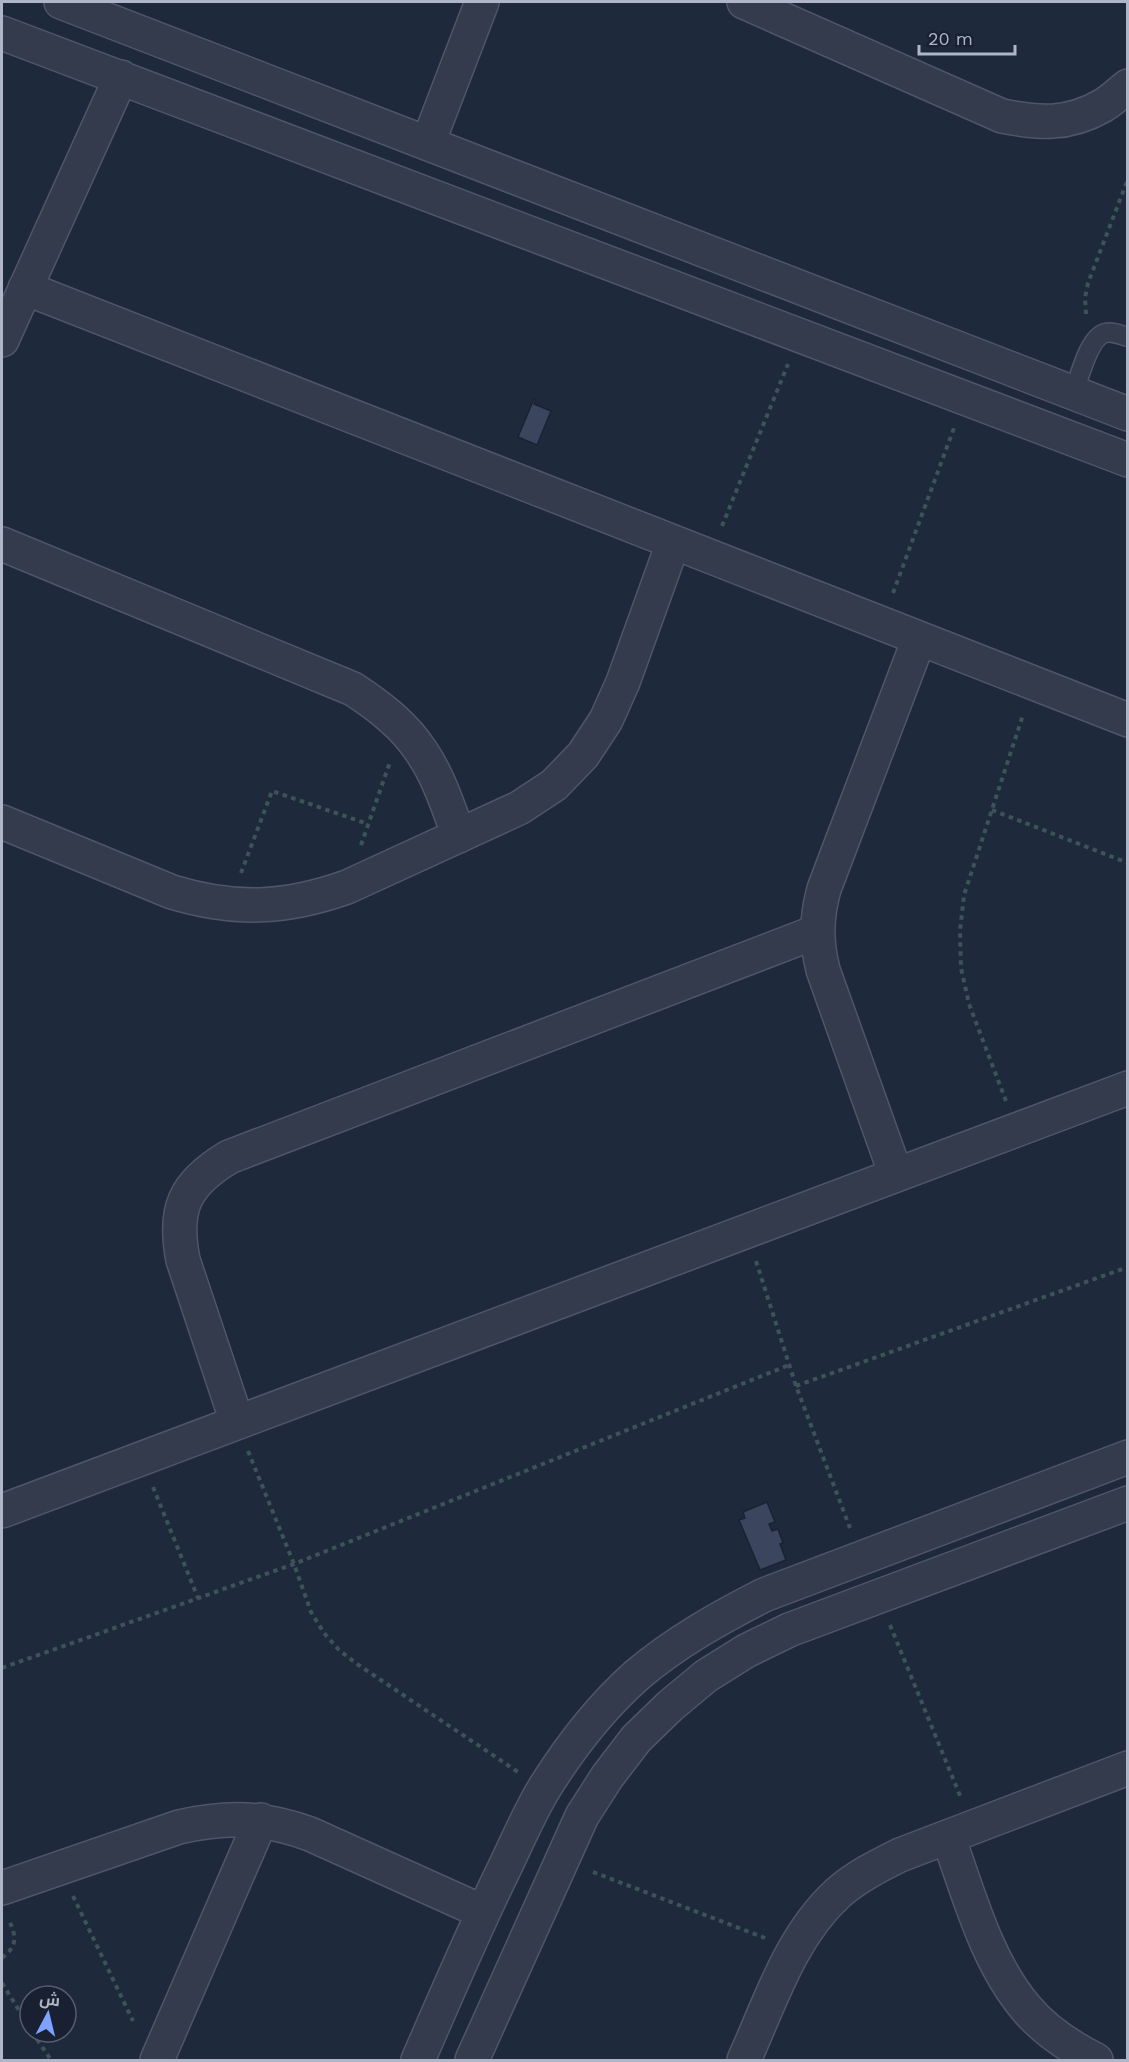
<svg xmlns="http://www.w3.org/2000/svg" width="1129" height="2062" font-family="'Work Sans',Cairo,sans-serif">
	<rect width="100%" height="100%" fill="#1f293c"/>
	<path fill="#3b455d" stroke="#1b2233" stroke-width="1.5" d="M534,399H536L534,404L551,411L537,445L518,437Z
		M767,1502L775,1522L769,1524L772,1531L778,1529L783,1543L780,1544L786,1560L760,1570L739,1520L745,1518L743,1512Z"/>
	<g fill="none" stroke-linecap="round" stroke-linejoin="round">
		<g stroke="#4e5667" stroke-width="21">
			<path id="lane" d="M1073,395C1079,379 1088,338 1105,333C1112,331 1121,335 1128,337"/>
		</g>
		<g stroke="#4e5667" stroke-width="36">
			<path id="street" d="M61,2L1128,414
				M744,2L1002,116C1038,123 1067,126 1102,106C1111,101 1119,93 1128,86
				M2,33L1128,460
				M428,143L482,2
				M25,288L1128,720
				M2,340L121,77
				M2,544L353,689C379,706 404,725 421,751C439,777 448,807 459,836
				M2,822L172,892C235,911 285,909 347,887L519,808L554,785L583,755L606,720L623,682L673,543
				M896,1175L823,970C816,942 816,918 824,889L919,639
				M237,1422L183,1260C173,1209 184,1184 229,1157L816,932
				M2,1511L1128,1088
				M948,1837C969,1894 986,1961 1026,2008C1045,2031 1070,2047 1096,2060
				M2,1888L179,1827C228,1816 263,1817 310,1834L483,1912
				M157,2060L261,1820
				M418,2060C446,1996 473,1932 504,1869C517,1842 529,1813 545,1787C570,1747 601,1707 637,1675C676,1642 719,1618 764,1595L1128,1457
				M472,2060L582,1816L607,1777L636,1739L670,1706L706,1676L746,1651L789,1630L1128,1503
				M744,2060C770,2003 790,1937 838,1893C856,1877 878,1866 900,1855L1128,1768"/>
		</g>
		<path stroke="#3c5358" stroke-width="4" stroke-dasharray="4.5 4.5" stroke-linecap="butt" d="M1086,314L1085,298L1088,283L1128,179
			M722,526L788,364
			M893,593L954,428
			M992,810L1128,863
			M361,845L390,762
			M241,873L272,791L368,824
			M1006,1101L969,1004L961,968L960,931L964,895L1023,715
			M756,1261L796,1386L850,1528
			M796,1386L1128,1267
			M248,1451L294,1564L311,1612L324,1633L339,1650L357,1664L518,1772
			M153,1487L198,1598
			M890,1625L961,1798
			M2,1668L294,1564L789,1365
			M593,1872L765,1938
			M73,1896L133,2021
			M2,1958C17,1946 17,1938 9,1920
			M2,1983L30,2028
			M32,2032L51,2060"/>
		<use href="#lane" stroke="#333b4c" stroke-width="18"/>
		<use href="#street" stroke="#333b4c" stroke-width="33"/>
	</g>
	<rect width="1129" height="2062" fill="none" stroke="#aeb6c8" stroke-width="6"/>
	<g transform="translate(48 2014) rotate(7)"><circle r="28" fill="#192031" stroke="#555c6d" stroke-width="1.5"/>
	<path d="M0-4.5L10 22L0 15L-10 22Z" fill="#7da2ff"/>
	<text y="-9" font-size="16" font-weight="bold" text-anchor="middle" fill="#aeb6c8">ش</text>
	</g>
	<path d="M919 45v9h96v-9" fill="none" stroke="#aeb6c8" stroke-width="3"/>
	<text x="928" y="45" font-size="18" fill="#aeb6c8" stroke="#192031" stroke-width="4.5" paint-order="stroke">20 m</text>
</svg>
